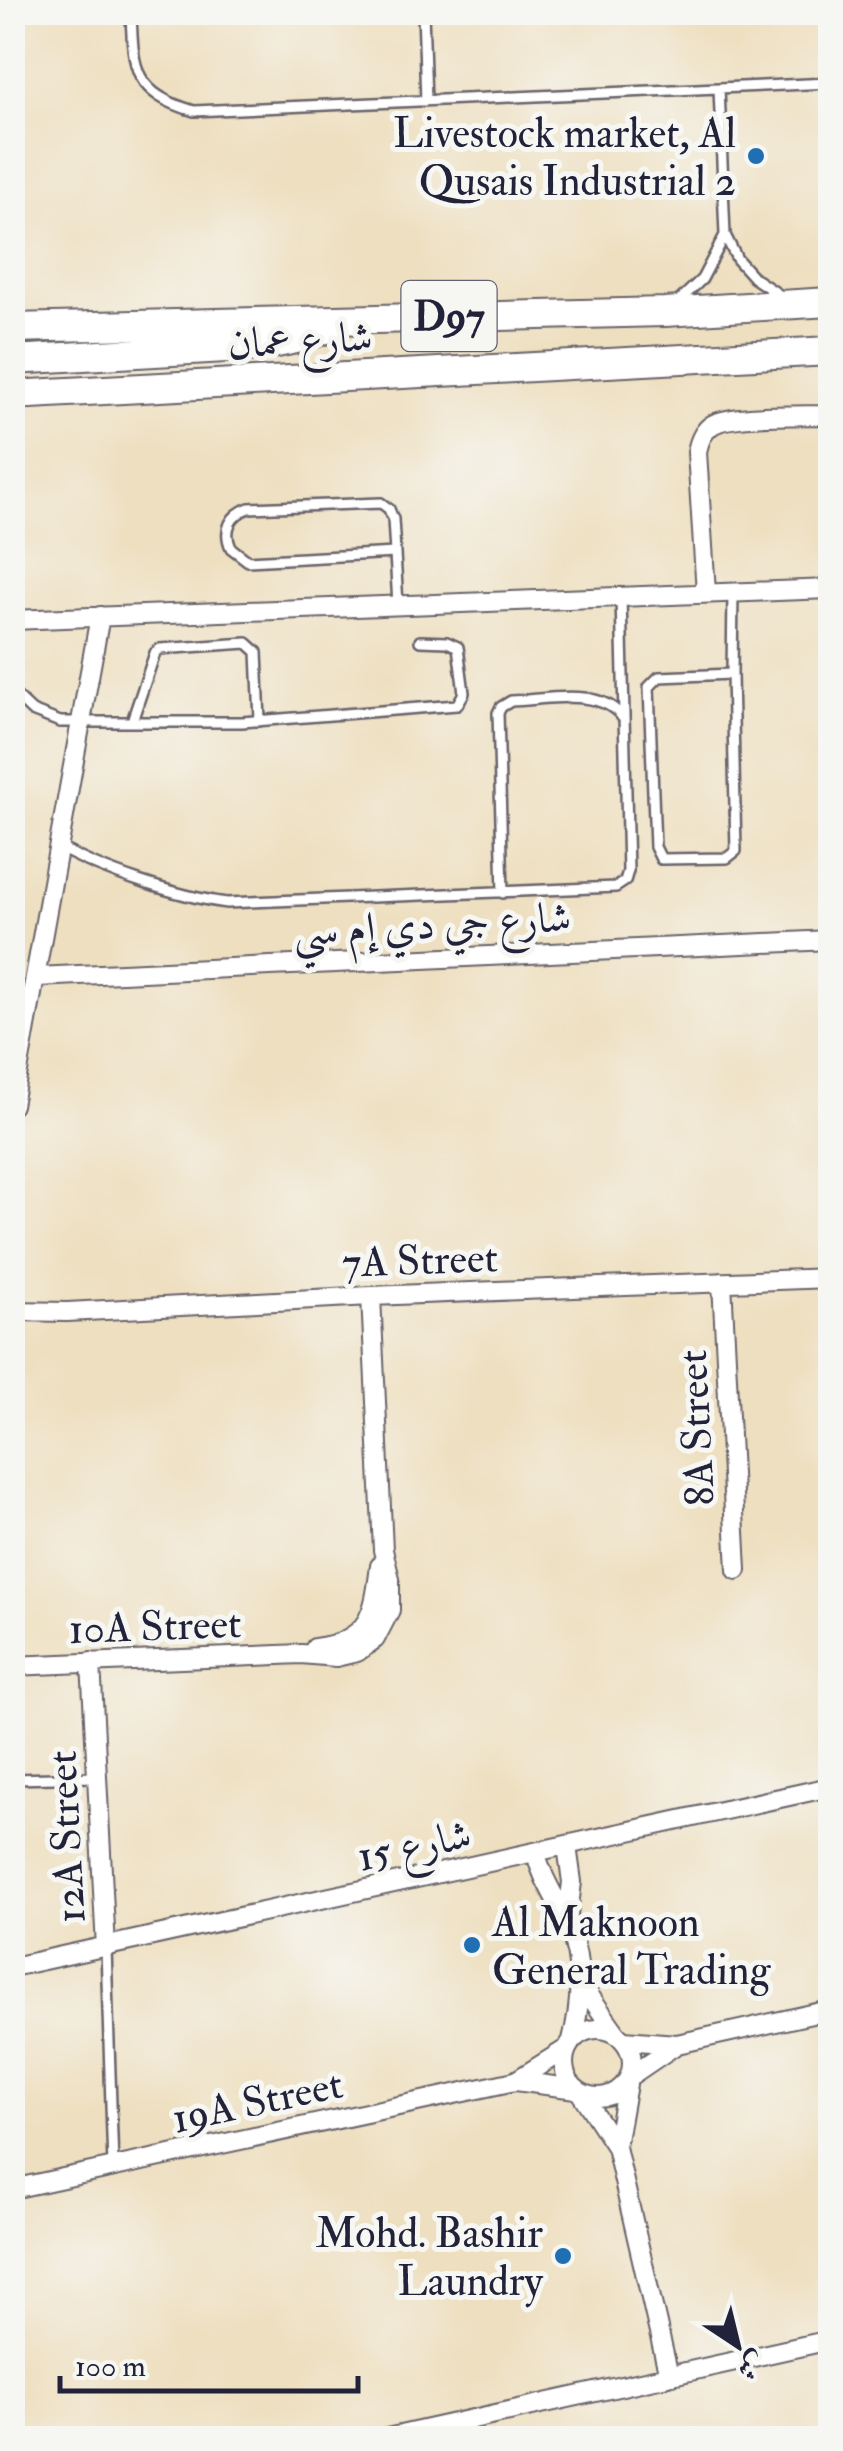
<svg xmlns="http://www.w3.org/2000/svg" width="843" height="2451" font-family="'IM FELL Double Pica',Amiri,serif">
	<rect width="100%" height="100%" fill="#f6f6f2"/>
	<filter id="ink" filterUnits="userSpaceOnUse"><feTurbulence type="fractalNoise" baseFrequency=".01" numOctaves="2"/><feDisplacementMap in="SourceGraphic" scale="20" xChannelSelector="R" yChannelSelector="G"/><feConvolveMatrix kernelMatrix="1 2 1 2 8 2 1 2 1" color-interpolation-filters="sRGB"/></filter>
	<filter id="wash" filterUnits="userSpaceOnUse"><feTurbulence type="fractalNoise" baseFrequency=".0048" numOctaves="4" result="noise"/><feDisplacementMap in="SourceGraphic" scale="40" xChannelSelector="R" yChannelSelector="G"/><feGaussianBlur stdDeviation="2.25" result="paint"/><feColorMatrix in="noise" values="0 0 0 0 0 0 0 0 0 0 0 0 0 0 0 0 0 1.4 0 .05"/><feComposite in="paint" operator="in"/></filter>
	<g filter="url(#wash)">
		<rect width="100%" height="100%" fill="#eedfc0"/>
	</g>
	<g filter="url(#ink)">
		<g fill="none" stroke-linecap="round" stroke-linejoin="round">
			<g stroke="#69646a" stroke-width="14">
				<path id="service" d="M131,12C133,69 133,93 194,111L830,83
					M423,12L426,101
					M719,88L725,235L737,259L754,278L781,296
					M679,301L702,279L725,235
					M395,553L248,561L231,548C223,530 230,515 249,508L381,503L389,509L393,519L398,605
					M732,674L736,851L727,858L661,859L655,847L649,687L659,677Z
					M732,674L733,592
					M12,692L32,711L60,722H242L457,705L464,693L458,647L447,642L420,641
					M132,721L155,653L160,649L247,643L257,652L260,721
					M59,847C101,871 179,897 227,903L616,887L625,881L628,871L621,597
					M503,893L498,713L501,707L511,701C546,700 600,686 623,718
					M12,1779L97,1777
					M106,1948L113,2167"/>
			</g>
			<g stroke="#69646a" stroke-width="22">
				<path id="minor" d="M706,593L697,452C699,441 703,431 712,425C730,413 806,416 830,415
					M12,620L830,589
					M36,977L830,940
					M12,1105L100,616
					M722,1282L737,1570
					M12,1311L67,1312L371,1296L830,1278
					M315,1648C371,1641 374,1613 380,1566
					M91,1662L106,1948
					M12,1666L301,1654L336,1657L357,1652L375,1639L390,1610V1579L383,1550L371,1296
					M567,1846L572,1882L567,1923
					M536,1853C542,1880 558,1900 568,1925C583,1962 582,2002 572,2040
					M12,1967L830,1787
					M582,1985L616,2033
					M564 2063a34 34 0 1 1 68 0a34 34 0 1 1-68 0Z
					M624,2040L677,2044L830,2010
					M630,2076L677,2044
					M516,2081L576,2089
					M580,2092L616,2147L669,2376
					M616,2146L627,2084
					M12,2189L515,2081L566,2049
					M387,2438L830,2340"/>
			</g>
			<g stroke="#69646a" stroke-width="32">
				<path id="primary" d="M12,328L665,312L830,302
					M12,360L262,346L296,339L335,326
					M12,395L830,351"/>
			</g>
			<use href="#service" stroke="#fff" stroke-width="9"/>
			<use href="#minor" stroke="#fff" stroke-width="18"/>
			<use href="#primary" stroke="#fff" stroke-width="28"/>
		</g>
	</g>
	<g fill="#1f6fb2" stroke="#f6f6f2" stroke-width="4">
		<circle cx="756" cy="156" r="10"/>
		<circle cx="472" cy="1945" r="10"/>
		<circle cx="563" cy="2256" r="10"/>
	</g>
	<g text-anchor="middle" stroke-width="10" stroke-linejoin="round" paint-order="stroke">
		<rect fill="#f6f6f2" stroke="#626272" stroke-width="2.5" x="401.5" y="281" width="95" height="70" rx="8"/>
		<g font-size="40" font-weight="bold" fill="#22223b">
			<text x="449" y="330">D97</text>
		</g>
		<g font-size="42" fill="#22223b" stroke="#f6f6f2" text-anchor="end">
			<text x="736" y="147">Livestock market, Al<tspan x="736" dy="48">Qusais Industrial 2</tspan></text>
			<text x="492" y="1936" text-anchor="start">Al Maknoon<tspan x="492" dy="48">General Trading</tspan></text>
			<text x="543" y="2247">Mohd. Bashir<tspan x="543" dy="48">Laundry</tspan></text>
		</g>
		<g font-size="42" fill="#22223b" stroke="#f6f6f2">
			<text transform="translate(300 339) rotate(-3)" y="15">شارع عمان</text>
			<text transform="translate(432 923) rotate(-3)" y="15">شارع جي دي إم سي</text>
			<text transform="translate(420 1259) rotate(-2)" y="15">7A Street</text>
			<text transform="translate(695 1428) rotate(-93)" y="15">8A Street</text>
			<text transform="translate(155 1625) rotate(-2)" y="15">10A Street</text>
			<text transform="translate(65 1837) rotate(-93)" y="15">12A Street</text>
			<text transform="translate(414 1844) rotate(-12)" y="15">شارع 15</text>
			<text transform="translate(257 2100) rotate(-12)" y="15">19A Street</text>
		</g>
	</g>
	<rect width="843" height="2451" fill="none" stroke="#f6f6f2" stroke-width="50"/>
	<g transform="translate(738 2346) rotate(145)" stroke="#f6f6f2" stroke-width="8" paint-order="stroke">
	<path d="M0-8L18 38L0 25L-18 38Z" fill="#22223b"/>
	<text y="-15" font-size="28" font-weight="bold" text-anchor="middle" fill="#22223b">ش</text>
	</g>
	<path d="M60 2376v15h298v-15" fill="none" stroke="#22223b" stroke-width="5"/>
	<text x="75" y="2376" font-size="30" fill="#22223b" stroke="#f6f6f2" stroke-width="8" paint-order="stroke">100 m</text>
</svg>
